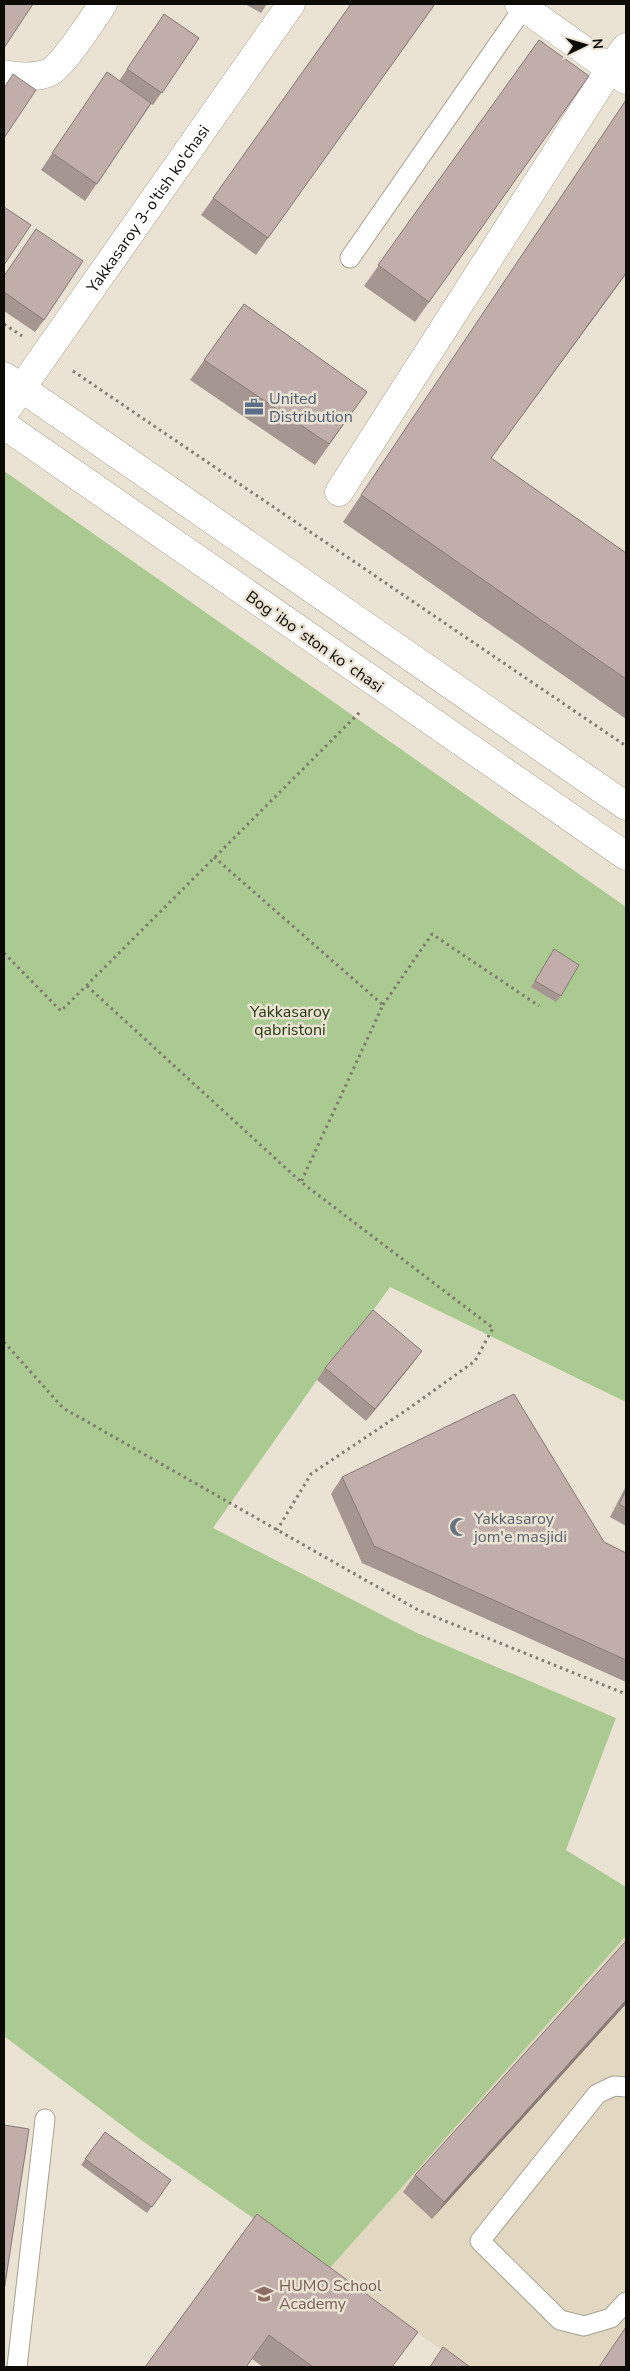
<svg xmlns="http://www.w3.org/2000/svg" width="630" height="2371" font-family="'Nunito Sans',sans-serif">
	<rect width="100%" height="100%" fill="#eae3d4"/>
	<path fill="#e2d8c1" d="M626,1936V2367H466L328,2270Z"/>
	<path fill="#abca91" d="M4,471L626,907V1402L390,1287L364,1323L317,1380L213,1528L417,1633L616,1718L566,1850L626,1887V1936L328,2270L144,2142L4,2036Z"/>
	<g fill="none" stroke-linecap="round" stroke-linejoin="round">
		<g stroke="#a7a192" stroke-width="21">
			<path id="service" d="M350,258L524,7
				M626,2087L614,2086L597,2094L480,2241L560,2320L584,2326L611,2318L626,2302
				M17,2367L45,2119"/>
		</g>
		<g stroke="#a7a192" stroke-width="29">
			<g id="minor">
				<path d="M519,4L626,80"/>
				<path d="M4,74C16,77 38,78 50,72C64,64 93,19 103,4"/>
				<path id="s1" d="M4,413L291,4"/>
				<path d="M339,492L610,69L626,47"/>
			</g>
		</g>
		<g stroke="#a7a192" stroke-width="29">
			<path id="tertiary" d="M4,376L626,806
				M4,425L626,856"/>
		</g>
		<path stroke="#7f7a70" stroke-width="3" stroke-dasharray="2.5 4" stroke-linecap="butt" d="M4,324L22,336
			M73,371L626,746
			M214,857L383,1005L301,1182
			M4,953L61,1011L362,710
			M87,986L301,1182L493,1328L475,1361L408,1409L311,1474L277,1530
			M383,1005L432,934L539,1006
			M4,1342L63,1408L418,1610L626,1694"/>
		<use href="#service" stroke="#fff" stroke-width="19"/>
		<use href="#minor" stroke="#fff" stroke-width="28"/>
		<use href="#tertiary" stroke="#fff" stroke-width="28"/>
	</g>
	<path fill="#a69692" d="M245,4H267L261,13Z
		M351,4H435L256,255L201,215Z
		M164,14L199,38L153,105L151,104L85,201L41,170L107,72L119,81Z
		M539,40L589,76L415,322L364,286Z
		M626,100V274L491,458L626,553V719L343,522Z
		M4,276L44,320L35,332L4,311Z
		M244,304L367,392L315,465L190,380Z
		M554,949L561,996L556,1002L531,987Z
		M413,1363L366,1421L317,1380L325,1368Z
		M342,1477L604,1542L626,1553V1682L362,1563L331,1494Z
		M626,1486V1526L610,1517Z
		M626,1941L432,2219L403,2192L415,2175Z
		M105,2132L171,2180L147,2213L81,2165Z
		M257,2214L393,2367H263L252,2359L246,2367H145Z"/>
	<path fill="#877a77" d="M626,273V274L472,484L491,458Z
		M422,1351L413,1363L366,1421L375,1409Z
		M626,2000V2004L432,2219L444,2202Z"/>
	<path fill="#c1aeaa" stroke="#877a77" d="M4,4H33L4,48Z
		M351,4H435L268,238L213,198Z
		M164,14L199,38L162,93L127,69Z
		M539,40L589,76L429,302L378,265Z
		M107,72L151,103L97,184L52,153Z
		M13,74L36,90L4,138V88Z
		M626,100V273L491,458L626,553V679L361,495Z
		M4,207L31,225L4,265Z
		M36,229L83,261L44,320L4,292V276Z
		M244,304L367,392L329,444L204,360Z
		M554,949L579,965L561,996L535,981Z
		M373,1310L422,1351L375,1409L325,1368Z
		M514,1394L604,1542L626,1553V1660L374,1546L342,1477Z
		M626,1490V1508L619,1504Z
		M626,1941V2000L444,2202L415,2175Z
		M4,2125L29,2129L4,2291Z
		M105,2132L171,2180L152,2207L85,2159Z
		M257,2214L418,2332L392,2367H313L269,2335L246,2367H145Z
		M626,2327V2367H599Z
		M443,2347L470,2367H430Z"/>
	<defs>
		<g id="office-bare" transform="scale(1.5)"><path d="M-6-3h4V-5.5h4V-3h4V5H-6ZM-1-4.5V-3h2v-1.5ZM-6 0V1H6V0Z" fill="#5c6f8a" stroke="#eae3d4" stroke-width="2.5" paint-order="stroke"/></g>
		<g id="mosque-bare" transform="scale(1.5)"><path d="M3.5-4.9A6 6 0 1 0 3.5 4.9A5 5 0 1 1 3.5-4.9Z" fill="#6b7280" stroke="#eae3d4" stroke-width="2.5" paint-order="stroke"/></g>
		<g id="school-bare" transform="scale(1.5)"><path d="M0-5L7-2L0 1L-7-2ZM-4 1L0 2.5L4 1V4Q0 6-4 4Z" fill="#8d6e63" stroke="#eae3d4" stroke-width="2.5" paint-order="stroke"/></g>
	</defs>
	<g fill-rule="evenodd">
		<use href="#office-bare" x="254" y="407"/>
		<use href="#mosque-bare" x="459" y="1527"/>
		<use href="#school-bare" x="264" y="2294"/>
	</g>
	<g text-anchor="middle" stroke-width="5" stroke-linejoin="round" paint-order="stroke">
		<g font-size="16" fill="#0d0b06" stroke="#eae3d4">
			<text dy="6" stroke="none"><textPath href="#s1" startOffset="250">Yakkasaroy 3-o'tish ko'chasi</textPath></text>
			<text transform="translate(315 641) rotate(35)" y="6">Bogʻiboʻston koʻchasi</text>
		</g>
		<g font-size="16" fill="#4e5e75" stroke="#eae3d4" text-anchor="start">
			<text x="269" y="404">United<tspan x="269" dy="18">Distribution</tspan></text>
		</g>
		<g font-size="16" fill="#263b0f" stroke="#eae3d4">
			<text x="290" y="1017">Yakkasaroy<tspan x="290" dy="18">qabristoni</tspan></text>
		</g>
		<g font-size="16" fill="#5b616d" stroke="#eae3d4" text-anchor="start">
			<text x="474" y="1524">Yakkasaroy<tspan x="474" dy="18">jom'e masjidi</tspan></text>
		</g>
		<g font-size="16" fill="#785e54" stroke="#eae3d4" text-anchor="start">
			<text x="279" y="2291">HUMO School<tspan x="279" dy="18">Academy</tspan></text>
		</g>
	</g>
	<rect width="630" height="2371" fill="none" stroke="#0d0b06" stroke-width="10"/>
	<g transform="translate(585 45) rotate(85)" stroke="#eae3d4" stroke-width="4" paint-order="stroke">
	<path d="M0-4L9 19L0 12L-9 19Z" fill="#0d0b06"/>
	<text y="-8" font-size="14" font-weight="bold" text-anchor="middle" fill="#0d0b06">N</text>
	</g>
</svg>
